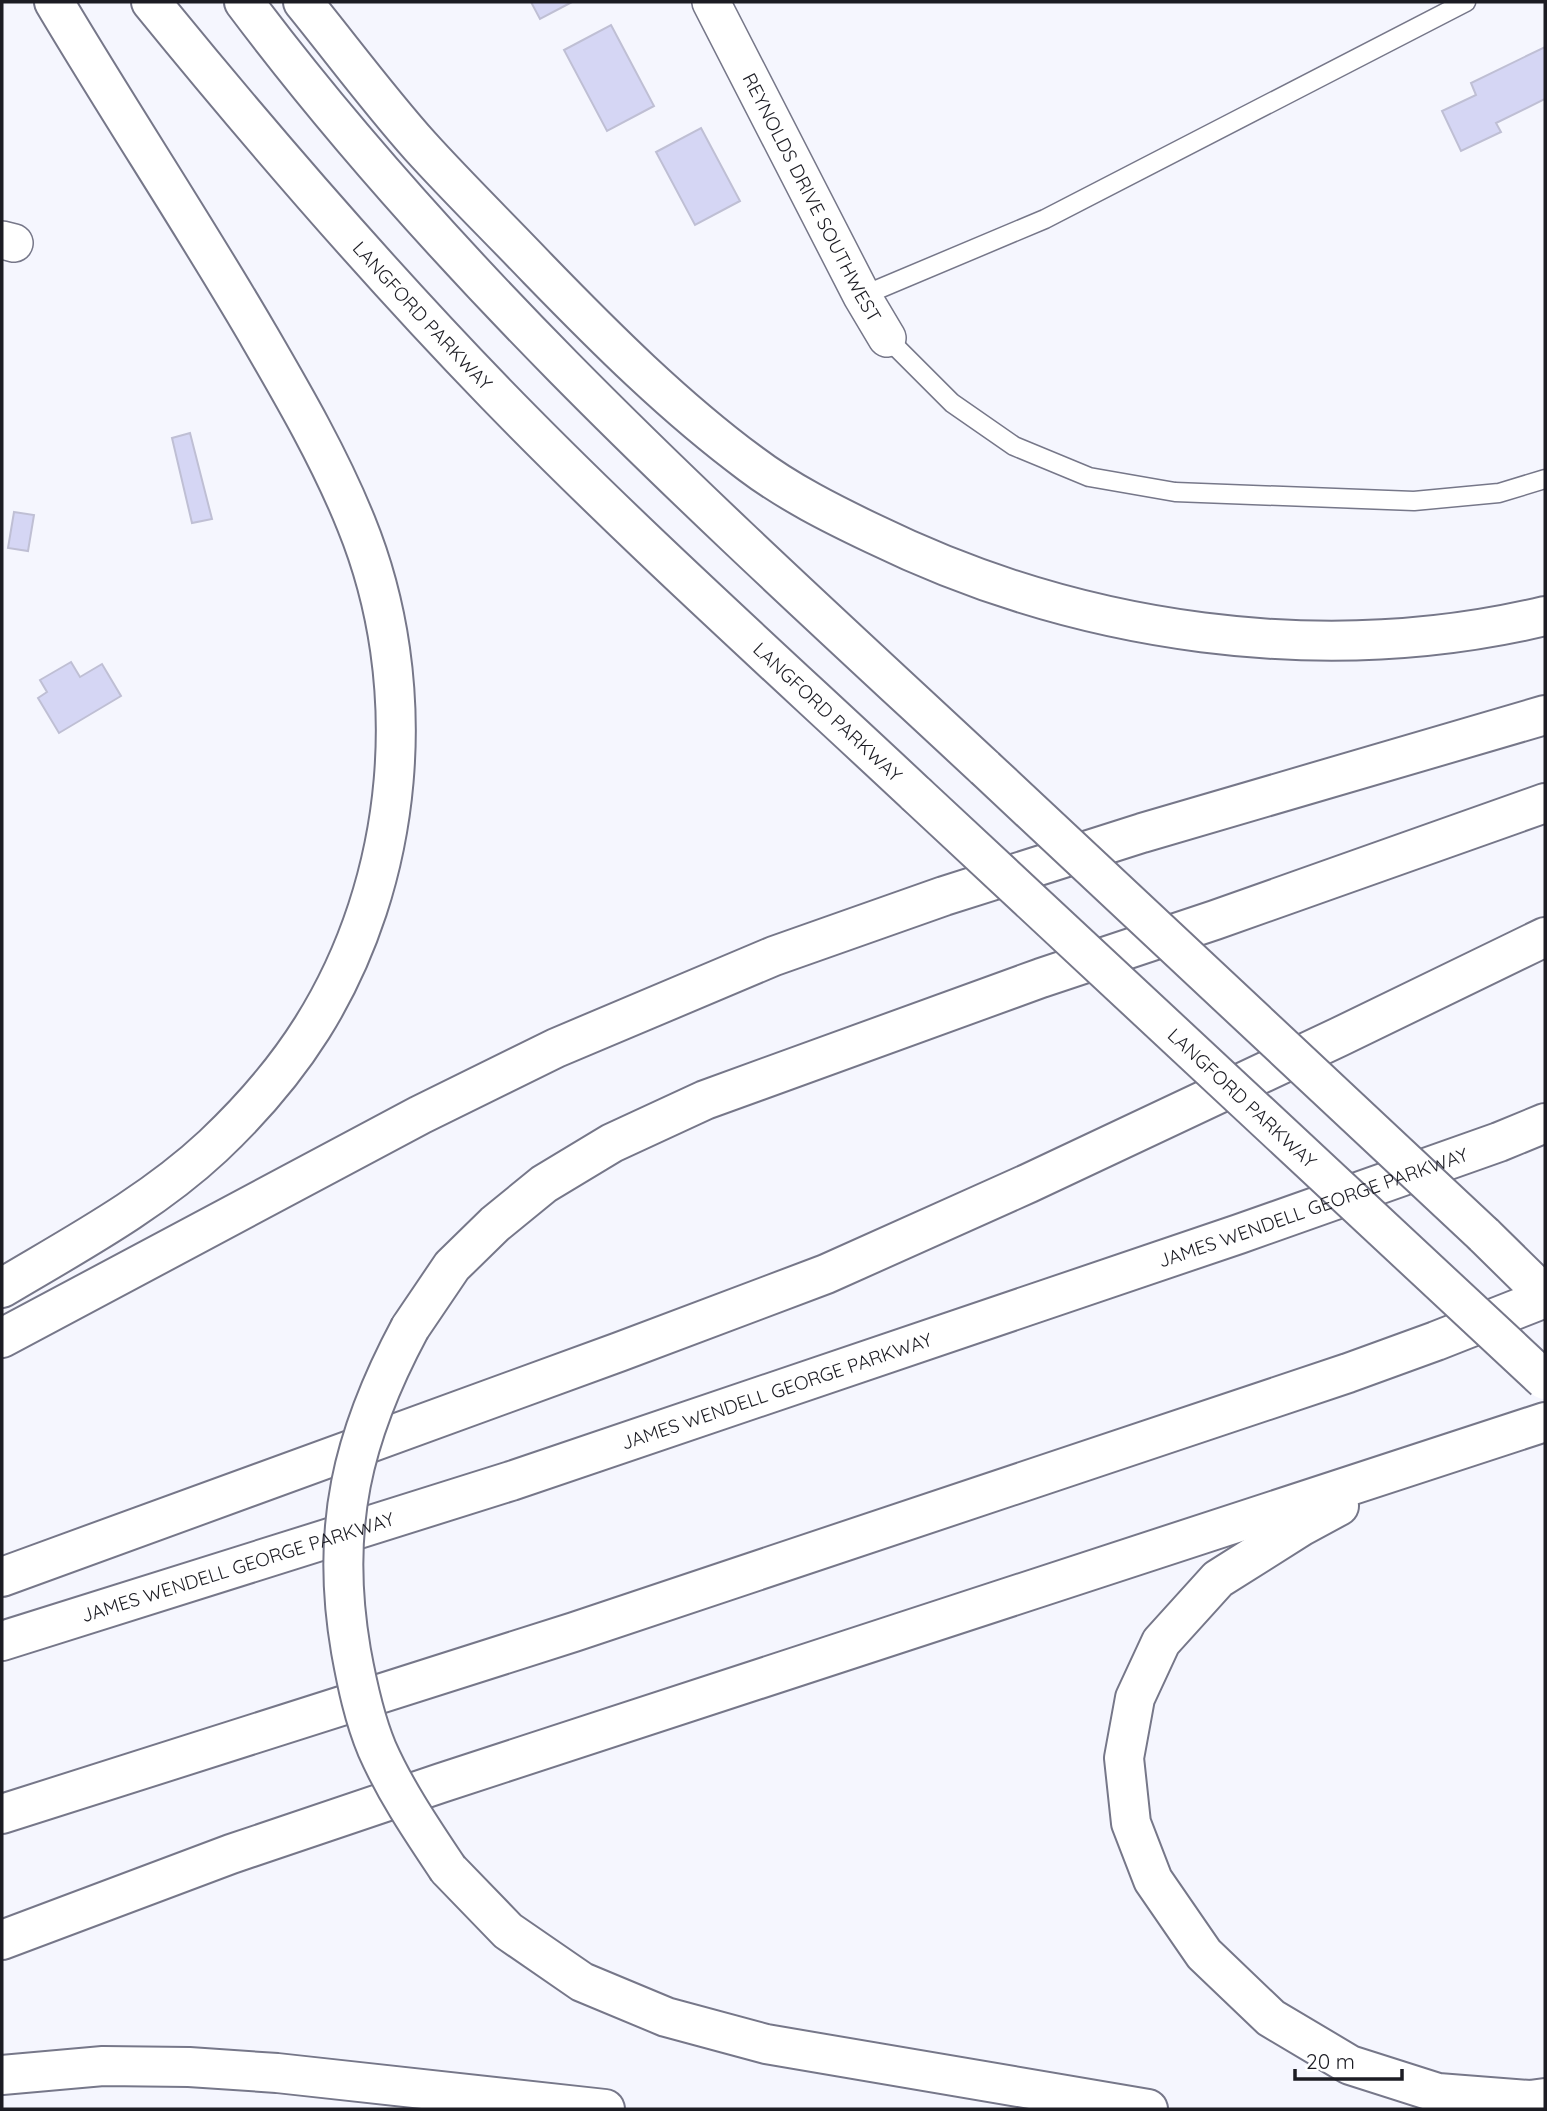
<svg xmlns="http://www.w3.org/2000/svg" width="1547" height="2111" font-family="Quicksand,sans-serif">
	<rect width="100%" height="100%" fill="#f5f6fe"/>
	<path fill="#d5d6f4" stroke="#bfbfd4" stroke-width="2" d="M531,2H572L540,19Z
		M611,25L654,106L607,131L564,50Z
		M1545,47V99L1496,123L1501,132L1461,151L1442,111L1476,95L1471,83Z
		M701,128L740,201L695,225L656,152Z
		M190,433L212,519L192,523L172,438Z
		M14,512L34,515L28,551L8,548Z
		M71,662L80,677L102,664L121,696L59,733L38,698L47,692L40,680Z"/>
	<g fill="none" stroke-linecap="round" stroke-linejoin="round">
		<g stroke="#767789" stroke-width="21">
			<path id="lane" d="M862,296L1045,219L1466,2
				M887,338L952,403L1014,446L1089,477L1175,492L1414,501L1499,493L1545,479"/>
		</g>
		<g stroke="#767789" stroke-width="40">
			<g id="street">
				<path id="s1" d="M711,2L862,296L887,338"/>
				<path d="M2,240L14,243"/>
			</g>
		</g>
		<g stroke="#767789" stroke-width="42">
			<g id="highway">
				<path id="s2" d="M151,2C261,137 374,268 495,393C630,532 774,661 916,794"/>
				<path d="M244,2C457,286 726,527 985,768"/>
				<path d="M303,2C342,50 379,100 420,146C458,188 499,228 538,269C605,338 674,407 751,464C788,492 832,514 874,534C1079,634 1322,669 1545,616"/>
				<path d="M1484,1235L1545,1295"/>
				<path d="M2,1288C74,1245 151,1204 213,1146C250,1111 285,1071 312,1028C405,880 422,685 356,523C329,456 292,393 256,331C191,220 120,113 54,2"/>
				<path d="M410,1328L452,1266L495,1224L544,1184L612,1143L705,1100L1041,978L1215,920L1545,803"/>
				<path d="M2,1338L420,1115L556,1048L774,956L944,896L1142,833L1545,715"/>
				<path d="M1339,1506L1302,1526L1218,1579L1161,1642L1135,1698L1124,1758L1131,1823L1153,1880L1204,1954L1271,2018L1350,2065L1438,2093L1530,2100L1545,2098"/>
				<path d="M2,1577L619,1352L826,1274L1029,1183L1339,1037L1545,937"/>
				<path id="s3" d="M2,1641L511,1481L1239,1234L1499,1142L1545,1123"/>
				<path d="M2,1814L574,1632L1348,1373L1436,1341L1545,1298"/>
				<path d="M448,1869L508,1931L582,1982L666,2017L766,2044L1148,2109"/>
				<path d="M2,1940L231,1854L441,1783L1545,1422"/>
				<path d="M2,2075L103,2066L189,2067L277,2073L605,2109"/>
			</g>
		</g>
		<use href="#lane" stroke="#fff" stroke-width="18"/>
		<use href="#street" stroke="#fff" stroke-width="37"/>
		<use href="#highway" stroke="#fff" stroke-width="38"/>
		<g stroke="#767789" stroke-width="42" stroke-linecap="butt">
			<g id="highway-bridge">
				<path d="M985,768L1484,1235"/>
				<path id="s4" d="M916,794L1545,1380"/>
				<path d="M410,1328C352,1436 330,1529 351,1651C357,1684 364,1718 377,1749C396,1792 422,1830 448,1869"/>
			</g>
		</g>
		<use href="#highway-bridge" stroke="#fff" stroke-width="38"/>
	</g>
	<g text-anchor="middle" stroke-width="7" stroke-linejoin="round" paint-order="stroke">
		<g font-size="19" fill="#1c1c23" stroke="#fff">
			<text dy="7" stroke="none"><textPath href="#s1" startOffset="220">REYNOLDS DRIVE SOUTHWEST</textPath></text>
			<text dy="7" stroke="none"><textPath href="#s2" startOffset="415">LANGFORD PARKWAY</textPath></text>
			<text dy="7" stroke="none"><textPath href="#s2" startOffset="982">LANGFORD PARKWAY</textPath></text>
			<text dy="7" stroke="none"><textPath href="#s4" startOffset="446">LANGFORD PARKWAY</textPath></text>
			<text dy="7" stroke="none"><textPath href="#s3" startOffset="1381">JAMES WENDELL GEORGE PARKWAY</textPath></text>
			<text dy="7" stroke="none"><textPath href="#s3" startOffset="814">JAMES WENDELL GEORGE PARKWAY</textPath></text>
			<text dy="7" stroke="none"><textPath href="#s3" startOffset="247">JAMES WENDELL GEORGE PARKWAY</textPath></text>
		</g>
	</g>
	<rect width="1547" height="2111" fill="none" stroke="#1c1c23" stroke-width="7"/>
	<path d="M1295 2069v10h107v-10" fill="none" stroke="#1c1c23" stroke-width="3.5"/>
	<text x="1306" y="2069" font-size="21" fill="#1c1c23" stroke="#ffffff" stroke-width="5" paint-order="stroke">20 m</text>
</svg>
